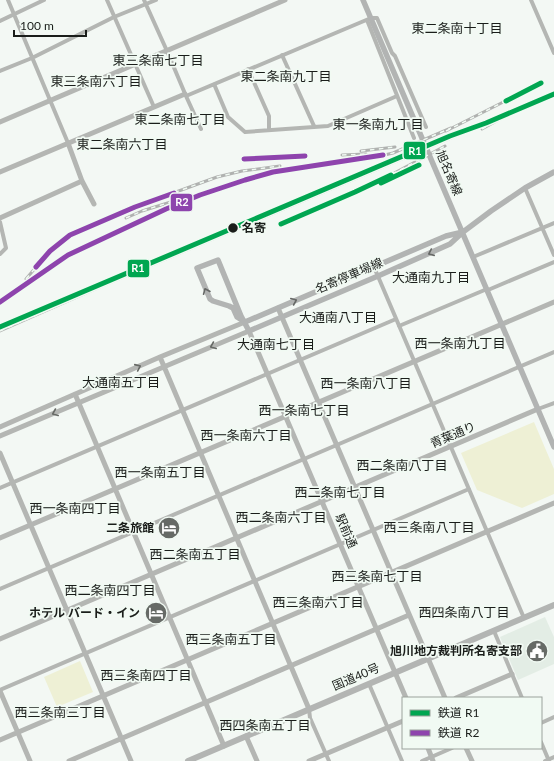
<svg xmlns="http://www.w3.org/2000/svg" width="554" height="761" font-family="Lato,'Noto Sans JP',sans-serif">
	<rect width="100%" height="100%" fill="#f3f8f4"/>
	<path fill="#e3ede5" d="M545,617L554,637V664L518,680L500,637Z"/>
	<path fill="#eef0d5" d="M534,422L554,469V494L522,508L477,490L461,453Z
		M80,661L93,692L57,707L44,677Z"/>
	<g fill="none" stroke-linecap="round" stroke-linejoin="round">
		<path stroke="#b4b6b3" stroke-width="4" d="M8,0L68,143
			M107,0L154,107
			M144,0L167,51L186,96L371,18H377L392,53L395,56L426,127
			M531,0L554,53
			M367,20L414,138
			M0,21L44,0
			M282,55L314,126
			M248,69L269,116V130
			M0,71L32,58L114,17L156,0
			M214,84L228,117L245,132L328,126L397,96
			M186,96L201,129
			M525,188L554,255
			M0,222L6,248L0,254
			M473,257L554,223
			M374,267L524,618
			M488,290L554,262
			M399,326L487,289
			M538,409L554,403
			M0,488L396,319
			M0,589L554,352
			M494,631L522,698
			M369,684L402,761
			M0,690L469,489
			M309,709L310,718L329,761
			M541,723L554,717
			M541,742L549,761
			M422,761L452,748
			M545,761L554,757"/>
		<path stroke="#b4b6b3" stroke-width="5" d="M0,122L285,0
			M68,143L82,181L94,204
			M0,172L185,94
			M0,218L82,181
			M278,308L445,698
			M160,357L309,709
			M75,394L224,746
			M0,427L160,357L245,322
			M0,436L249,331L406,698
			M0,453L131,761
			M0,538L554,302
			M0,639L538,409
			M0,691L30,761
			M456,698L512,674
			M246,736L257,761
			M0,740L554,503
			M428,748L433,761
			M466,748L472,761
			M69,761L409,615
			M309,761L403,721"/>
		<path stroke="#b2b4b3" stroke-width="5.5" d="M363,0L554,447
			M245,322L237,317L233,308L229,306L213,301L210,299L197,268L218,260L241,316L249,331L378,276L450,244L463,232L491,211L525,188L554,172
			M245,322L446,236L463,232"/>
		<path stroke="#b3b5b3" stroke-width="6" d="M188,761L554,605"/>
		<g stroke="#b0b2b0" stroke-width="3">
			<path id="rail" d="M482,129L518,109
				M446,131L541,83
				M361,151L395,147
				M342,155L366,154
				M244,159L266,157
				M124,212L135,207L217,177L242,171L280,166
				M302,215L383,179L445,146
				M126,218L142,211L174,201
				M26,279C43,259 57,240 82,230
				M0,302L68,255L166,209L200,195L245,180L273,172L376,157L393,153L451,128
				M0,331L100,287L486,123"/>
		</g>
		<use href="#rail" stroke="#f1faf3" stroke-width="1.5" stroke-dasharray="4.5" stroke-linecap="butt"/>
		<g stroke="#f1faf3" stroke-width="8">
			<path id="rail-1" d="M506,101L541,83
				M381,183L419,165
				M281,224L355,192L391,175
				M0,327L450,136L486,123L554,94"/>
		</g>
		<g stroke="#f1faf3" stroke-width="8">
			<path id="rail-2" d="M244,159L305,156
				M36,267L50,251L70,235L135,207L174,193
				M0,302L68,255L166,209L200,195L245,180L273,172L383,155"/>
		</g>
		<use href="#rail-1" stroke="#00a651" stroke-width="5"/>
		<use href="#rail-2" stroke="#8e44ad" stroke-width="5"/>
	</g>
	<defs><path id="oneway-chevron" d="M-2-3.5L2.5 0L-2 3.5" fill="none" stroke-width="1.6" stroke-linecap="round" stroke-linejoin="round"/></defs>
	<g stroke="#666866">
		<use href="#oneway-chevron" transform="translate(431 253) rotate(156)"/>
		<use href="#oneway-chevron" transform="translate(206 291) rotate(-113)"/>
		<use href="#oneway-chevron" transform="translate(294 301) rotate(-23)"/>
	</g>
	<g stroke="#676a66">
		<use href="#oneway-chevron" transform="translate(213 346) rotate(157)"/>
		<use href="#oneway-chevron" transform="translate(138 367) rotate(-24)"/>
		<use href="#oneway-chevron" transform="translate(55 413) rotate(157)"/>
	</g>
	<defs>
		<g id="hotel-disc" transform="scale(1.15)"><circle r="9.5" fill="#666a66" stroke="#f1faf3"/><path d="M-6-4.5h1.5V1H6V5H4.5V3h-9V5H-6ZM-4 0a1.8 1.8 0 1 1 3.6 0ZM.5 0V-2.5h3Q6-2.5 6 0Z" fill="#fff"/></g>
		<g id="civic-disc" transform="scale(1.15)"><circle r="9.5" fill="#666a66" stroke="#f1faf3"/><path d="M-.6-6.5H3V-4.5H.6V-3L4-1V1h2V6H-6V1h2V-1L-.6-3ZM-1.2 2.5V6h2.4V2.5Z" fill="#fff"/></g>
	</defs>
	<g fill-rule="evenodd">
		<use href="#hotel-disc" x="169" y="528"/>
		<use href="#hotel-disc" x="156" y="613"/>
		<use href="#civic-disc" x="537" y="651"/>
	</g>
	<circle fill="#1a1d1a" stroke="#f1faf3" stroke-width="1.5" cx="233" cy="228" r="5.5"/>
	<g text-anchor="middle" stroke-width="3.5" stroke-linejoin="round" paint-order="stroke">
		<g font-size="12" fill="#1a1d1a" stroke="#f1faf3">
			<text transform="translate(449 173) rotate(67)" y="4">旭名寄線</text>
			<text transform="translate(349 276) rotate(-23)" y="4">名寄停車場線</text>
			<text transform="translate(453 435) rotate(-23)" y="4">青葉通り</text>
			<text transform="translate(346 531) rotate(67)" y="4">駅前通</text>
			<text transform="translate(356 677) rotate(-23)" y="4">国道40号</text>
		</g>
		<g font-size="12" font-weight="bold" fill="#1a1d1a" stroke="#f1faf3" text-anchor="start">
			<text x="242" y="232">名寄</text>
		</g>
		<g font-size="12" font-weight="bold" fill="#1a1d1a" stroke="#f1faf3" text-anchor="end">
			<text x="154" y="532">二条旅館</text>
			<text x="140" y="617">ホテル バード・イン</text>
			<text x="522" y="655">旭川地方裁判所名寄支部</text>
		</g>
		<g font-size="13" fill="#1a1d1a" stroke="#f1faf3">
			<text x="457" y="33">東二条南十丁目</text>
			<text x="158" y="65">東三条南七丁目</text>
			<text x="286" y="81">東二条南九丁目</text>
			<text x="96" y="86">東三条南六丁目</text>
			<text x="180" y="124">東二条南七丁目</text>
			<text x="378" y="129">東一条南九丁目</text>
			<text x="122" y="149">東二条南六丁目</text>
			<text x="431" y="282">大通南九丁目</text>
			<text x="338" y="322">大通南八丁目</text>
			<text x="460" y="348">西一条南九丁目</text>
			<text x="276" y="349">大通南七丁目</text>
			<text x="121" y="387">大通南五丁目</text>
			<text x="366" y="388">西一条南八丁目</text>
			<text x="304" y="415">西一条南七丁目</text>
			<text x="246" y="440">西一条南六丁目</text>
			<text x="402" y="470">西二条南八丁目</text>
			<text x="160" y="477">西一条南五丁目</text>
			<text x="340" y="497">西二条南七丁目</text>
			<text x="75" y="513">西一条南四丁目</text>
			<text x="281" y="522">西二条南六丁目</text>
			<text x="429" y="532">西三条南八丁目</text>
			<text x="195" y="559">西二条南五丁目</text>
			<text x="377" y="581">西三条南七丁目</text>
			<text x="110" y="595">西二条南四丁目</text>
			<text x="318" y="607">西三条南六丁目</text>
			<text x="464" y="617">西四条南八丁目</text>
			<text x="231" y="644">西三条南五丁目</text>
			<text x="146" y="680">西三条南四丁目</text>
			<text x="60" y="717">西三条南三丁目</text>
			<text x="265" y="730">西四条南五丁目</text>
		</g>
	</g>
	<g stroke="#f1faf3" stroke-width="1.5">
		<rect x="403" y="141" width="23" height="19" rx="4" fill="#00a651"/>
		<rect x="170" y="193" width="23" height="19" rx="4" fill="#8e44ad"/>
		<rect x="127" y="259" width="23" height="19" rx="4" fill="#00a651"/>
	</g>
	<g font-size="11" text-anchor="middle" font-weight="bold" fill="#fff">
		<text x="415" y="155">R1</text>
		<text x="182" y="206">R2</text>
		<text x="138" y="272">R1</text>
	</g>
	<rect x="402" y="697" width="140" height="52" fill="#f1faf3" stroke="#9ba29c"/>
	<rect x="410" y="710" width="20" height="6" fill="#00a651" stroke="#9ba29c"/>
	<text x="438" y="717" font-size="12" fill="#1a1d1a">鉄道 R1</text>
	<rect x="410" y="730" width="20" height="6" fill="#8e44ad" stroke="#9ba29c"/>
	<text x="438" y="737" font-size="12" fill="#1a1d1a">鉄道 R2</text>
	<path d="M14 30v6h72v-6" fill="none" stroke="#1a1d1a" stroke-width="2"/>
	<text x="20" y="30" font-size="12" fill="#1a1d1a" stroke="#f1faf3" stroke-width="3" paint-order="stroke">100 m</text>
</svg>
